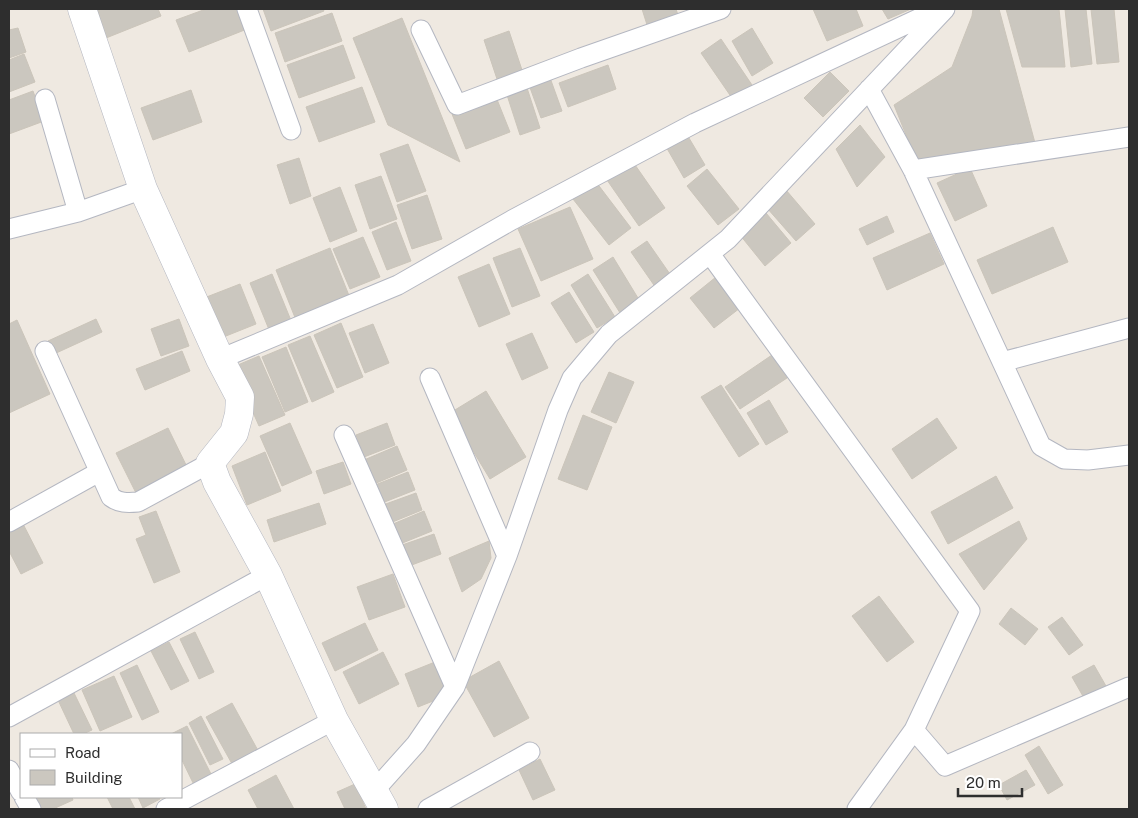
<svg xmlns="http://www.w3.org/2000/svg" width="1138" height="818" font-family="'Public Sans',sans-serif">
	<rect width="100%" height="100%" fill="#efe9e1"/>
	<path fill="#cbc7bf" stroke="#cbc5ba" d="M94,9H158L161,16L106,38Z
		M206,9H239L247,29L189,52L176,20Z
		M263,9H323L324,11L271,31Z
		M642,9H676L680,21L649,31Z
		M813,9H856L863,26L827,41Z
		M882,9H911L888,19Z
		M973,9H999L1035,143L917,162L894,105L952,67L972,16Z
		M1006,9H1059L1065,67H1022Z
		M1065,9H1086L1092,64L1071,67Z
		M1091,9H1114L1119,62L1097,64Z
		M332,13L342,41L285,62L275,33Z
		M402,18L460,162L388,125L353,38Z
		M18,28L26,52L9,58V30Z
		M752,28L773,63L752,76L732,41Z
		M509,31L522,70L497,79L484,40Z
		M721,39L752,85L732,98L701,53Z
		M343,45L355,78L299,98L287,65Z
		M24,54L35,82L9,92V60Z
		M608,65L616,89L568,107L559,83Z
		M830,72L849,91L823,117L804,98Z
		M549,75L562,111L541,118L528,82Z
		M362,87L375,122L319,142L306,107Z
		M527,88L540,128L520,135L507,95Z
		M191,90L202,122L153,140L141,108Z
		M33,91L44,121L9,134V100Z
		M496,97L510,132L466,149L452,114Z
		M860,125L885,157L857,187L836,149Z
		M686,133L705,165L684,178L665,145Z
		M408,144L426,191L397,202L380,154Z
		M299,158L311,196L290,204L277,165Z
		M633,162L665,208L639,226L607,180Z
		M970,168L987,206L955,221L937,183Z
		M707,169L739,209L718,225L687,186Z
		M381,176L397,219L370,229L355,185Z
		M596,182L631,228L609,245L573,199Z
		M340,187L357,231L330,242L313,198Z
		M786,190L815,224L796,241L767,208Z
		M427,195L442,239L412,249L397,205Z
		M570,207L593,259L541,281L518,229Z
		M766,213L791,243L765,266L740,235Z
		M887,216L894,232L867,245L859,229Z
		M396,222L411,261L387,270L372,232Z
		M1053,227L1068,262L992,294L977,260Z
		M930,233L944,264L887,290L873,258Z
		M363,237L380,277L350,289L333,249Z
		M647,241L672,277L656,288L631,252Z
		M330,248L350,298L296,320L276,270Z
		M520,248L540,296L512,307L493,258Z
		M613,257L641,303L622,316L593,270Z
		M489,264L510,314L479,327L458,277Z
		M272,274L292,323L270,332L250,283Z
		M588,274L615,317L597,328L571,285Z
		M716,277L740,308L714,328L690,298Z
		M240,284L256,324L221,338L204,298Z
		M569,292L594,332L576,343L551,303Z
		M96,319L102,332L54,354L48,341Z
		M179,319L189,346L161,356L151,329Z
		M17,320L50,394L9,413V324Z
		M341,323L363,377L337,388L314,335Z
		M373,324L389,363L365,373L349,333Z
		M532,333L548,368L522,380L506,344Z
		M310,336L334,392L312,402L288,345Z
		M286,347L308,402L285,412L262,357Z
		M182,351L190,371L145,390L136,369Z
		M772,355L787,378L740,409L725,387Z
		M259,356L285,415L259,426L233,367Z
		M609,372L634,382L616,423L591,412Z
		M721,385L759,444L739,457L701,397Z
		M486,391L526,457L490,479L450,413Z
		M769,400L788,432L766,445L747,413Z
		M583,415L612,427L587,490L558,479Z
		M937,418L957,448L912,479L892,449Z
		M290,423L312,473L282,486L260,436Z
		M387,423L395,445L364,457L356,435Z
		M168,428L189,471L138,497L116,453Z
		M397,446L407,470L374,484L364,460Z
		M265,452L281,491L247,505L232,466Z
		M343,462L351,484L324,494L316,471Z
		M408,472L415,490L382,503L375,485Z
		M996,476L1013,508L948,544L931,512Z
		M416,493L422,510L390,523L383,505Z
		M319,503L326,524L274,542L267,520Z
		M156,511L180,572L154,583L136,539L146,535L139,517Z
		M424,511L432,531L400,544L393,524Z
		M20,518L43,563L21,574L9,551V524Z
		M1019,521L1027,539L984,590L959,554Z
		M434,534L441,554L409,566L402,545Z
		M489,541L491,558L481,579L462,592L449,558Z
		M393,574L405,607L369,620L357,587Z
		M879,596L914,642L887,662L852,616Z
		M1011,608L1038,629L1025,645L999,624Z
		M1062,617L1083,645L1069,655L1048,627Z
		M365,623L378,650L335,671L322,643Z
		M195,632L214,672L199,679L180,639Z
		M169,642L189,681L171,690L151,651Z
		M383,652L399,684L359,704L343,672Z
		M499,661L529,718L494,737L463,681Z
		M435,662L448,695L418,707L405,674Z
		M137,665L159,712L142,720L120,673Z
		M1094,665L1106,686L1084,698L1072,677Z
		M114,676L132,717L100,731L82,690Z
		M74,693L92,730L83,734H74L58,700Z
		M232,703L261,756L236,771L206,717Z
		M201,716L223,759L210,765L189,723Z
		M187,726L213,778L195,787L181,758V734H171Z
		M1039,746L1063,785L1048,794L1025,755Z
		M540,759L555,790L533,800L519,770Z
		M1026,770L1035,785L1007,800L999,785Z
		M276,775L294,809H258L248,790Z
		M355,784L366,809H345L337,792Z
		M33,797H72L73,800L53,809H38Z
		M107,797H129L135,809H113Z
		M138,797H159L160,799L143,808Z"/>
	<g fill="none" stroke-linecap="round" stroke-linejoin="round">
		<g stroke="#b4b7c1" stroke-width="21">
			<path id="street" d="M247,9L291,130
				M421,30L457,105L581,58L721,9
				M869,89L913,170L1041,446L1064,459L1088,460L1129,455
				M45,99L78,212
				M913,170L1129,137
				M9,229L78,212L143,189
				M710,254L970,611L914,730L857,809
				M45,351L111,497C119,503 127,503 138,502L210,463
				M220,359L398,285L512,220L695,123L939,9
				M1002,362L1129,328
				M430,378L507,556
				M344,435L455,687
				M9,522L99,472
				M9,717L268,575
				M914,730L945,766L1129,687
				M9,770L21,792
				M374,791L416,744L455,687L507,556L558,410L572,378L609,334L728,239L945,9
				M24,797L31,809
				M166,809L334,720
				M428,809L530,752"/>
		</g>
		<g stroke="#b4b7c1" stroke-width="29">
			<path id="secondary" d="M82,9L143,189L220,359L240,397L239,414L234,433L210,463L217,482L268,575L334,720L384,809"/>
		</g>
		<use href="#street" stroke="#fff" stroke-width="19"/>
		<use href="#secondary" stroke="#fff" stroke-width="28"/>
	</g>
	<rect width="1138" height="818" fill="none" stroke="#2e2e2e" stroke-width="20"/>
	<rect x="20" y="733" width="162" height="65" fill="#ffffff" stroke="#ababab"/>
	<rect x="30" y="749" width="25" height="8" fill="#ffffff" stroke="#ababab"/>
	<text x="65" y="758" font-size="15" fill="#2e2e2e">Road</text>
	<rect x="30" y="770" width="25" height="15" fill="#cbc7bf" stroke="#ababab"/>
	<text x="65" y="783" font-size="15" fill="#2e2e2e">Building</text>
	<path d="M958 788v8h64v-8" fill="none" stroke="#2e2e2e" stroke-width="2.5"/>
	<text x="966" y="788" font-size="15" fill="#2e2e2e" stroke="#ffffff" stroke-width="4" paint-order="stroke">20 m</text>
</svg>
